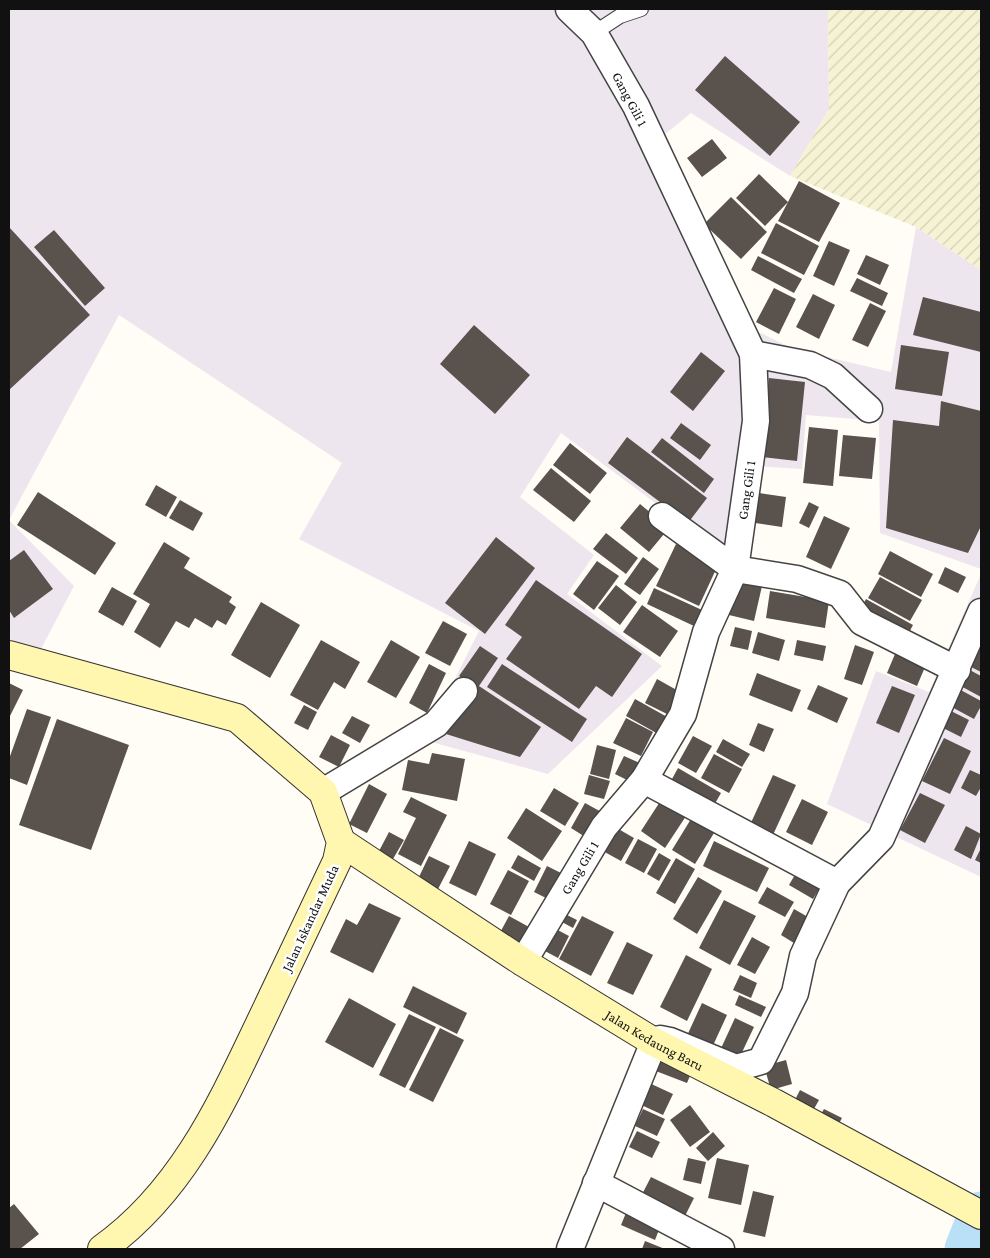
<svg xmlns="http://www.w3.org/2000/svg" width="990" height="1258" font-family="'Crimson Pro',serif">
	<defs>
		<pattern id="farmland-furrows" width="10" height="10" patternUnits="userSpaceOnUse" patternTransform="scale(1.25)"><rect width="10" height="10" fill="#f6f3d4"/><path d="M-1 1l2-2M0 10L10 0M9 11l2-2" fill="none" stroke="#d2cfb5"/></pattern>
	</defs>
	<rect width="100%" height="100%" fill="#fffdf5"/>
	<path fill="#eee6ef" d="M9,9H828L829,109L790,176L691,113L663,136L751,328L793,349L891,372L916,227L981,270V569L880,533L879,421L806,415L802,469L756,466L731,559L561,433L520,497L594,555L567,594L662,666L548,774L424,740L479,631L299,539L342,463L119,315L9,520L74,586L41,649L9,639Z
		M981,574V877L827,804L876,671L929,692Z"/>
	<path fill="url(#farmland-furrows)" d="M828,9H981V270L916,227L790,176L829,109Z"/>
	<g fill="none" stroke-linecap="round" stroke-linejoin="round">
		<path stroke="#b9e0f7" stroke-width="45" d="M967,1249L981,1214"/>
	</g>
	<path fill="#5a524d" d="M725,56L800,122L770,156L695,90Z
		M712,139L727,158L702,177L687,158Z
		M759,174L788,202L765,226L736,198Z
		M799,181L840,203L819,242L778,221Z
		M731,197L767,232L741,259L704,224Z
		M776,223L819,246L804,275L761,253Z
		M9,227L90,315L9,390Z
		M54,230L105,288L85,306L34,247Z
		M829,241L850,250L834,286L813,276Z
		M866,255L889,265L880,285L857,274Z
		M758,256L802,279L794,293L751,270Z
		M857,278L888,293L882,306L850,291Z
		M774,288L796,299L779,334L756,322Z
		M813,294L835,305L819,339L796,327Z
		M923,297L981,312V352L913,335Z
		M870,303L886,311L868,347L852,340Z
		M474,325L530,375L495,414L440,364Z
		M901,345L949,352L942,396L895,389Z
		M701,352L725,371L693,411L670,392Z
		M769,378L805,382L797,461L761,457Z
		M941,401L981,411V526L968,553L886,528L893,420L939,426Z
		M681,423L711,445L700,460L670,438Z
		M809,427L838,430L833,486L803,483Z
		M843,435L876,438L872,479L839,476Z
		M627,437L707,498L688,523L608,463Z
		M662,438L714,479L704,493L651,452Z
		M570,443L607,473L590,494L553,465Z
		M551,468L591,501L574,522L533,490Z
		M156,485L177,497L166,517L145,505Z
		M38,492L116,543L95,575L17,525Z
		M759,493L786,497L782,527L755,523Z
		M180,500L203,513L193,531L169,518Z
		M809,502L819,507L809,528L799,523Z
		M640,504L669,528L649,552L620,528Z
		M824,516L850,528L831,569L806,557Z
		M606,533L638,558L626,574L593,549Z
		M496,537L535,568L485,634L445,603Z
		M164,542L190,558L184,568L232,597L229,602L236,607L226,625L217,620L212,628L195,618L189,628L176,621L160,648L134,632L150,604L133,594Z
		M676,544L718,565L699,606L656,586Z
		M24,550L53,589L14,618L9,610V561Z
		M890,551L933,574L921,597L878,574Z
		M643,557L659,569L640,595L624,584Z
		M597,561L619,576L594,610L573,594Z
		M945,567L966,577L958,593L938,583Z
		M880,577L922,600L910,621L868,598Z
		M536,580L642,654L612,697L596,686L579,709L506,659L522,637L505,625Z
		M737,580L762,586L754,621L729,615Z
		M616,585L637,602L620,625L598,608Z
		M112,587L137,601L123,626L98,612Z
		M654,588L702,610L694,626L647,604Z
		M770,591L829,601L825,628L766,618Z
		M866,599L913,625L905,640L858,614Z
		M261,602L300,625L270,678L231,655Z
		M642,605L678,631L660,657L623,632Z
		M443,621L467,634L450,666L425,653Z
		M735,627L752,631L748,650L730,646Z
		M758,632L785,640L779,661L752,653Z
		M321,640L360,662L345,689L334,682L318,710L290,695Z
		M391,640L420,657L396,698L367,682Z
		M797,640L826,646L823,661L794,655Z
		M981,640V672L969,666Z
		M855,645L874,652L862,685L844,679Z
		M480,646L498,658L479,686L541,727L520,757L446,734L478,688L459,676Z
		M895,654L925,667L917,686L887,673Z
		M429,664L446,673L427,713L409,703Z
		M502,664L587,719L572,742L487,687Z
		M966,668L981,676V697L957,684Z
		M757,673L801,690L792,712L749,695Z
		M657,679L682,693L671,716L645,703Z
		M9,683L23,690L9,718Z
		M818,685L848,698L837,723L807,709Z
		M892,686L915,695L899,733L876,723Z
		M957,688L981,701V706L974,719L948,705Z
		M635,699L669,718L660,735L626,716Z
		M304,705L317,712L308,730L294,723Z
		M945,708L969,720L961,737L937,725Z
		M27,709L51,717L27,785L9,778V759Z
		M352,716L370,725L360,743L342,733Z
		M626,718L653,732L641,756L613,743Z
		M57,719L129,745L91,850L19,825Z
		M758,723L774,729L764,752L749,745Z
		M331,735L350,745L339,767L319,757Z
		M693,736L712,746L696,773L678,763Z
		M944,738L971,751L950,794L922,781Z
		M723,739L750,754L742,767L716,752Z
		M597,745L616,750L609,779L590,774Z
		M432,753L465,759L457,801L402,790L408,760L429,764Z
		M714,754L742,769L729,793L701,778Z
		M624,756L642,764L633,783L615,774Z
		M678,768L721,793L709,814L666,790Z
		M970,770L981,775V787L976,796L961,788Z
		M589,775L610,781L604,799L584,794Z
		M773,775L796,785L772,837L749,827Z
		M369,784L387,794L367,833L349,824Z
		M554,788L579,803L565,826L540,811Z
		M920,793L945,805L925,843L900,830Z
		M665,794L690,810L665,848L641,831Z
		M411,797L447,815L421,866L398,854L416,818L403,812Z
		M802,799L828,812L812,845L786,832Z
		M585,803L605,814L590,840L571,828Z
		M526,808L562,831L542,861L507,838Z
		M691,819L714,833L695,864L672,850Z
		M966,826L981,834L971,859L954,850Z
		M615,827L634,838L621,861L601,850Z
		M389,832L404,840L393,859L379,851Z
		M638,839L657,849L644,873L625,863Z
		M469,841L496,854L476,896L449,883Z
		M714,841L769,868L757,892L703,866Z
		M981,848V863L975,860Z
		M659,853L671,860L659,881L647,874Z
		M518,855L541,868L534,881L511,868Z
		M429,856L450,866L438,889L418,879Z
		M676,858L695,869L675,904L656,893Z
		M547,866L563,874L550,900L534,892Z
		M800,866L824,881L813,899L789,885Z
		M508,870L529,881L511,915L490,904Z
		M698,877L722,891L697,934L673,919Z
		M767,887L794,902L785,917L758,903Z
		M724,900L756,916L730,965L699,948Z
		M369,903L401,918L373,973L330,952L346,919L357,925Z
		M794,909L808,917L794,943L781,935Z
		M565,914L577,920L573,928L560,921Z
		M509,916L529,927L516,951L496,940Z
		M582,916L614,932L591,976L559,959Z
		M554,928L569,936L558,958L543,950Z
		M752,937L770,947L755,974L737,965Z
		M627,942L653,955L633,995L607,983Z
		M686,955L712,969L687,1021L660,1007Z
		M740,975L757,983L751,998L733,990Z
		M413,986L467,1013L457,1034L403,1007Z
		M739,995L766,1007L761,1017L735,1005Z
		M349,998L396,1024L373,1068L325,1042Z
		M702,1003L727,1015L710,1052L685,1040Z
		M409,1014L436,1027L405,1088L379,1075Z
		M735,1018L754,1027L736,1065L717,1057Z
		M440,1028L464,1040L433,1102L409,1090Z
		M655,1051L694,1066L687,1083L648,1068Z
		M786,1060L792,1084L771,1090L764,1066Z
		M647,1082L673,1094L663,1115L637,1103Z
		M800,1090L819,1100L810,1116L792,1106Z
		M690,1105L710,1132L690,1147L670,1120Z
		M643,1109L665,1119L657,1136L635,1126Z
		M824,1109L842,1118L835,1131L817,1121Z
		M637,1131L660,1142L652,1158L629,1147Z
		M713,1132L725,1146L708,1161L696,1148Z
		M688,1158L706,1162L701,1184L683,1180Z
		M717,1158L749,1165L741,1205L708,1198Z
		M651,1177L694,1198L681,1224L638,1202Z
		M753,1191L774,1196L765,1237L743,1232Z
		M14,1204L39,1234L20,1249H9V1208Z
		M628,1208L662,1222L655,1240L621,1225Z
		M645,1241L665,1249H642Z"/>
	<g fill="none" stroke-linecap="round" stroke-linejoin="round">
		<g stroke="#444" stroke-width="16">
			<path id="lane" d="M594,33L620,16L641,9"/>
		</g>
		<g stroke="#444" stroke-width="29">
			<g id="street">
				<path d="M753,354L810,365L833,376L869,409"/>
				<path d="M662,516L735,569L797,579L840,594L862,622L957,670"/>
				<path d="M644,780L837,883"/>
				<path d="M323,792L436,724L464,691"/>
				<path id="s1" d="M523,962L604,827L644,780L683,714L706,632L735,569L756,421L753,354L636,106L594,33L569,9"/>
				<path d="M596,1183L721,1249"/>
				<path d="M570,1249L654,1042L660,1039L670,1041L736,1068L761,1061L795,993L803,956L837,883L881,838L981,612"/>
			</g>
		</g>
		<g stroke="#333" stroke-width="30">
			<g id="secondary">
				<path d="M9,655L237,718L323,792L341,842L337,861C312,914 287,966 262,1019C221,1105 182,1192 102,1249"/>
				<path id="s2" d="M341,842L523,962L654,1042L774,1103L981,1215"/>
			</g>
		</g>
		<use href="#lane" stroke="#fff" stroke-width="14"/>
		<use href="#street" stroke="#fff" stroke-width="26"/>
		<use href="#secondary" stroke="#fff6b0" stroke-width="28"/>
	</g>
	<g text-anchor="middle" stroke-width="5" stroke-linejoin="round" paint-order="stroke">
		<g font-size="14" fill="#111" stroke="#fff">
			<text transform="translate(630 99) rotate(62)" y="5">Gang Gili 1</text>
			<text dy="5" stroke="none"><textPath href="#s1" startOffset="530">Gang Gili 1</textPath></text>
			<text dy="5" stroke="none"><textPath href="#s1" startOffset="110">Gang Gili 1</textPath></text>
			<text transform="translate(310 918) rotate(-65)" y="5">Jalan Iskandar Muda</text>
			<text dy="5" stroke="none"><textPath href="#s2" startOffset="371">Jalan Kedaung Baru</textPath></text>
		</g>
	</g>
	<rect width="990" height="1258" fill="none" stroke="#111111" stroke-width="20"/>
</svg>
